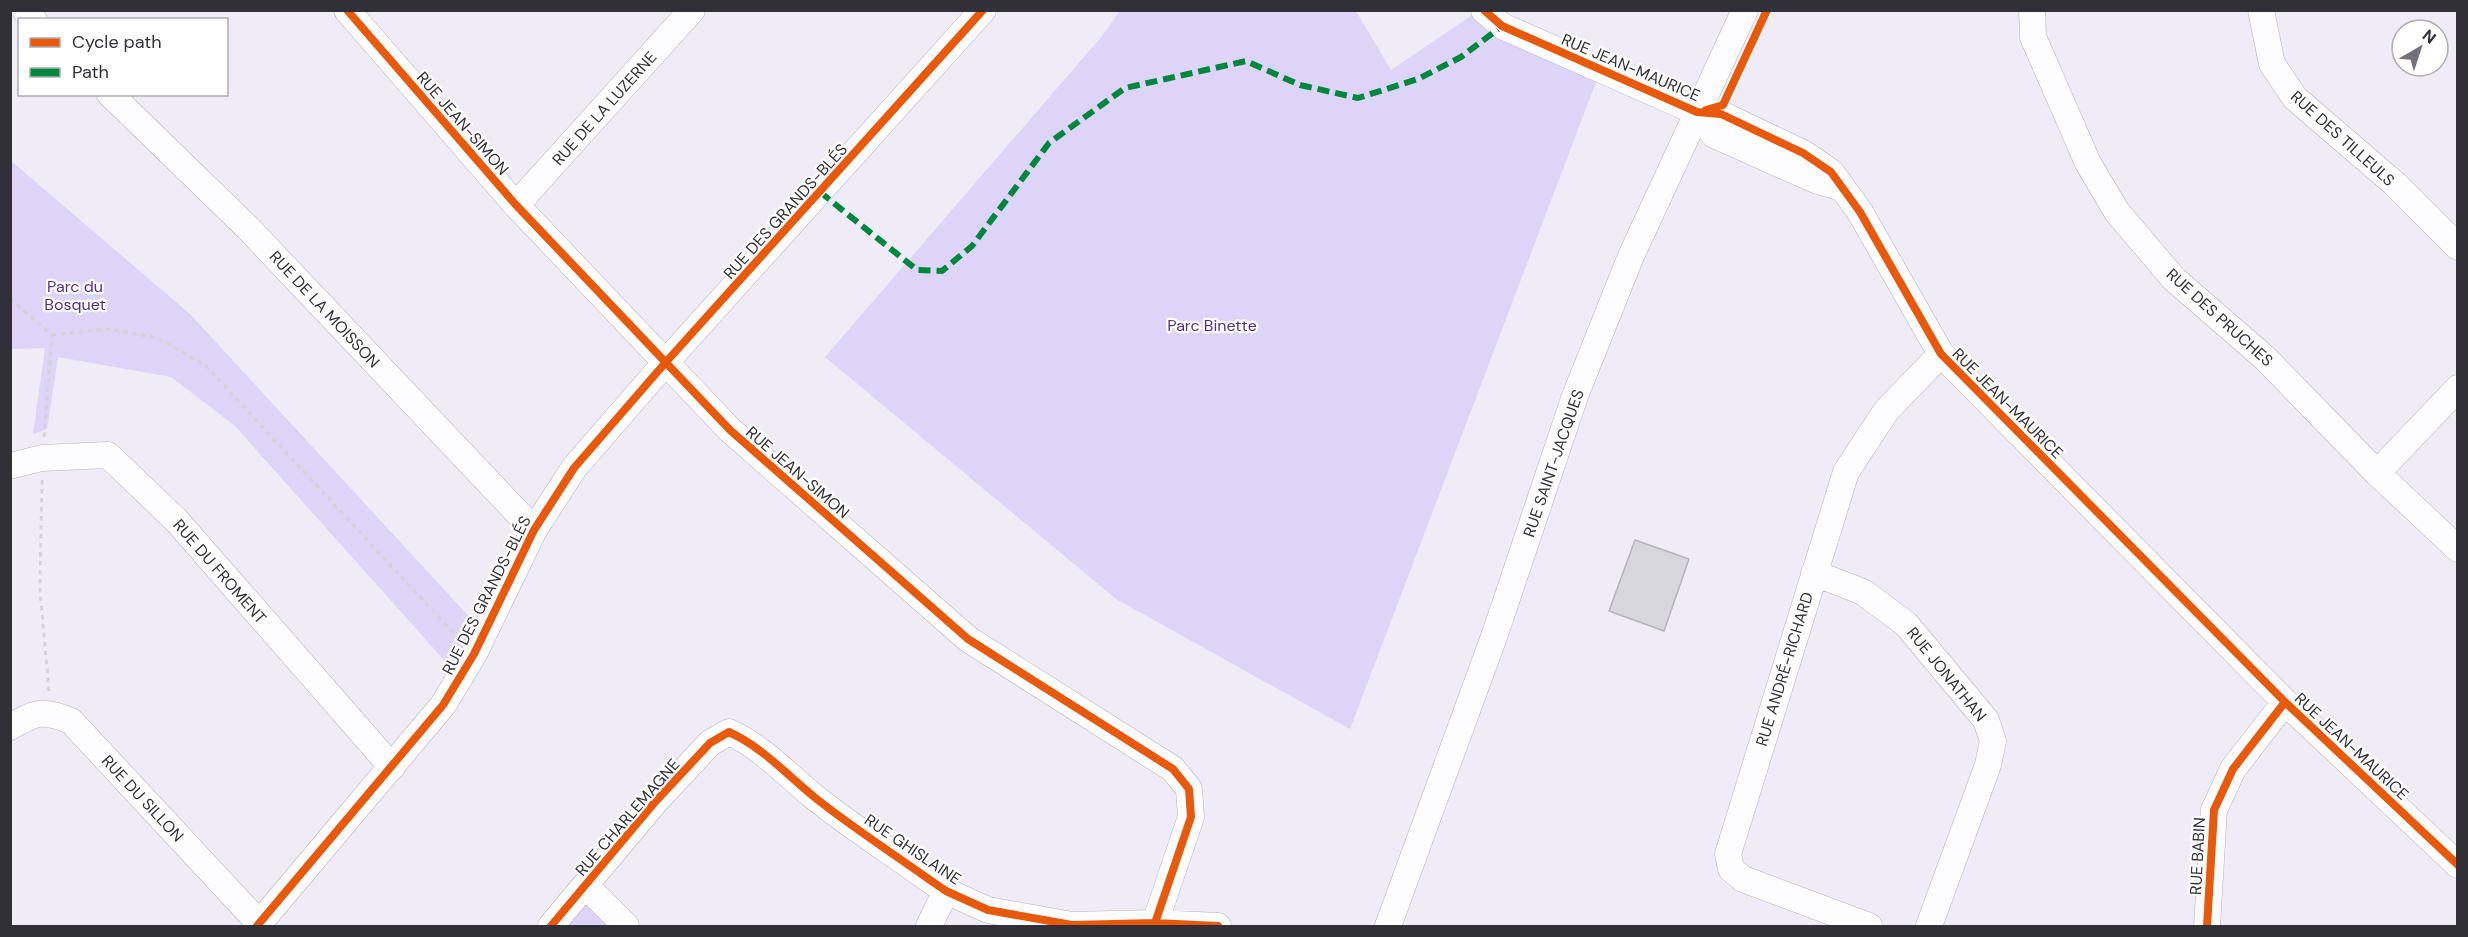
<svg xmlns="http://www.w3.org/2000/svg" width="2468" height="937" font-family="'DM Sans',sans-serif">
	<rect width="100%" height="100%" fill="#efecf7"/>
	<path fill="#ddd4f8" d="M1120,11H1356L1391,70L1478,11L1601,69L1350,729L1116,599L825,357L1102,36Z
		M10,160L190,314L473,621L474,654L452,669L234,425L171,377L58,357L47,429L33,434L45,348L11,349Z
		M586,886L626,926H551Z"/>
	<path fill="#d7d5dd" stroke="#b5b3bc" stroke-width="1.5" d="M1635,540L1689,559L1664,631L1609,611Z"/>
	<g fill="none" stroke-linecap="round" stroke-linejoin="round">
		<g stroke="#b4b2ba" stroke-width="27">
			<path id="minor" d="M25,10L34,20
				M347,10L516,205L730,430L968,639L1173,769L1189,789L1191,817L1154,926
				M1484,10L1502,26L1697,112L1721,114L1803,153L1831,172L1860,212L1941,354L2285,702L2458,865
				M2032,10L2033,37L2088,163L2117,212L2174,279L2265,358L2377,473L2458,549
				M2261,10L2272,64L2295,98L2395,184L2458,247
				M110,94L248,228L534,530
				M1697,112L1714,135L1815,180L1839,187
				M516,205L692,10
				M10,466L42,458L108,455L177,521L392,767
				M2377,473L2458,388
				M1814,573L1863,592L1906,624L1986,720L1993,741L1988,765L1929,926
				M10,727C36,712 43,709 71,721L259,923
				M586,886L626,926
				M257,926L443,705L474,654L534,530L574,468L666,362L983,10
				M551,926L655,802L710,743L729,732C762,747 785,773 813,796C850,826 891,852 930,880L946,891L988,910L1072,925L1155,923L1218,926
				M929,926L946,891
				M1388,926L1495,634L1575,396L1631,256L1745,10
				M1869,926L1743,879L1731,869L1728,854L1846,472L1886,411L1941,354
				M2207,926L2214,810L2233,769L2285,702"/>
		</g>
		<path stroke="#d5d3d7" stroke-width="3" stroke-dasharray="4.5 4.5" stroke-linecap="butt" d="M10,299L52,335L44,437
			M52,335L108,329L158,338L206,366L457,637
			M42,480L40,590L49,692"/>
		<use href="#minor" stroke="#fdfcfe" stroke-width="26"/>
		<path stroke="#00873e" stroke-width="6" stroke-dasharray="12 6" stroke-linecap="butt" d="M820,192L917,270L942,271L972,246L1049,143L1125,88L1246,61L1300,85L1358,98L1418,79L1461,57L1502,26"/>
		<g stroke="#fff" stroke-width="11">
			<path id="cycleway" d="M347,10L516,205L730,430L968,639L1173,769L1189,789L1191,817L1155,923
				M1484,10L1502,26L1697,112L1721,114L1803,153L1831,172L1860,212L1941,354L2285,702L2458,865
				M1706,110L1723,105L1767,10
				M257,926L443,705L474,654L534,530L574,468L666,362L983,10
				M551,926L655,802L710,743L729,732C762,747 785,773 813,796C850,826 891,852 930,880L946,891L988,910L1072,925L1155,923L1218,926
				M2207,926L2214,810L2233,769L2285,702"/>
		</g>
		<use href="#cycleway" stroke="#e8590c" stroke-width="8"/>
	</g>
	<g text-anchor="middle" stroke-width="4.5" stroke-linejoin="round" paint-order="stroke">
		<g font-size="16" fill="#312f37" stroke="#fff">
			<text transform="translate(1631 67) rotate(23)" y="6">RUE JEAN-MAURICE</text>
			<text transform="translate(604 108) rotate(-48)" y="6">RUE DE LA LUZERNE</text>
			<text transform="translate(463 123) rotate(49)" y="6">RUE JEAN-SIMON</text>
			<text transform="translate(2343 138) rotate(42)" y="6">RUE DES TILLEULS</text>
			<text transform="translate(785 211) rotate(-48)" y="6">RUE DES GRANDS-BLÉS</text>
			<text transform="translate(325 309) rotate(47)" y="6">RUE DE LA MOISSON</text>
			<text transform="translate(2220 317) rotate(42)" y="6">RUE DES PRUCHES</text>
			<text transform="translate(2008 403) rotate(45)" y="6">RUE JEAN-MAURICE</text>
			<text transform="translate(1553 463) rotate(-71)" y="6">RUE SAINT-JACQUES</text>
			<text transform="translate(798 472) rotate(41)" y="6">RUE JEAN-SIMON</text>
			<text transform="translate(220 571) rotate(49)" y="6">RUE DU FROMENT</text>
			<text transform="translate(486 595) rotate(-63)" y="6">RUE DES GRANDS-BLÉS</text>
			<text transform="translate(1784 669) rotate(-73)" y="6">RUE ANDRÉ-RICHARD</text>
			<text transform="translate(1947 674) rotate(51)" y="6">RUE JONATHAN</text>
			<text transform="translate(2352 746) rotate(43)" y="6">RUE JEAN-MAURICE</text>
			<text transform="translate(143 798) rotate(47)" y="6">RUE DU SILLON</text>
			<text transform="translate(627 817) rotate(-49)" y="6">RUE CHARLEMAGNE</text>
			<text transform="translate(913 849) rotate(34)" y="6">RUE GHISLAINE</text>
			<text transform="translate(2197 856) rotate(-87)" y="6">RUE BABIN</text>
		</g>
		<g font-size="16" fill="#522e8c" stroke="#fff">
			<text x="75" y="292">Parc du<tspan x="75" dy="18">Bosquet</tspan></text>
			<text x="1212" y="331">Parc Binette</text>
		</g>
	</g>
	<rect width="2468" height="937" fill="none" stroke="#312f37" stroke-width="24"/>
	<rect x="18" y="18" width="210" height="78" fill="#ffffff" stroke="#adacaf" stroke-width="1.5"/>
	<rect x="30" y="38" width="30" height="9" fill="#e8590c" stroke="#adacaf" stroke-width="1.5"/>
	<text x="72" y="48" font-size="18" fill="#312f37">Cycle path</text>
	<rect x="30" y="68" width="30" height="9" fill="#00873e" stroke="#adacaf" stroke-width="1.5"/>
	<text x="72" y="78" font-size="18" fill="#312f37">Path</text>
	<g transform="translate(2420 48) rotate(39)"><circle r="28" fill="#ffffff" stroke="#adacaf" stroke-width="1.5"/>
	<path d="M0-4.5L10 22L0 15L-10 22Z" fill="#74717a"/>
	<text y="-9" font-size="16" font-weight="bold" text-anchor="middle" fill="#312f37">N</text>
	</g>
</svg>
